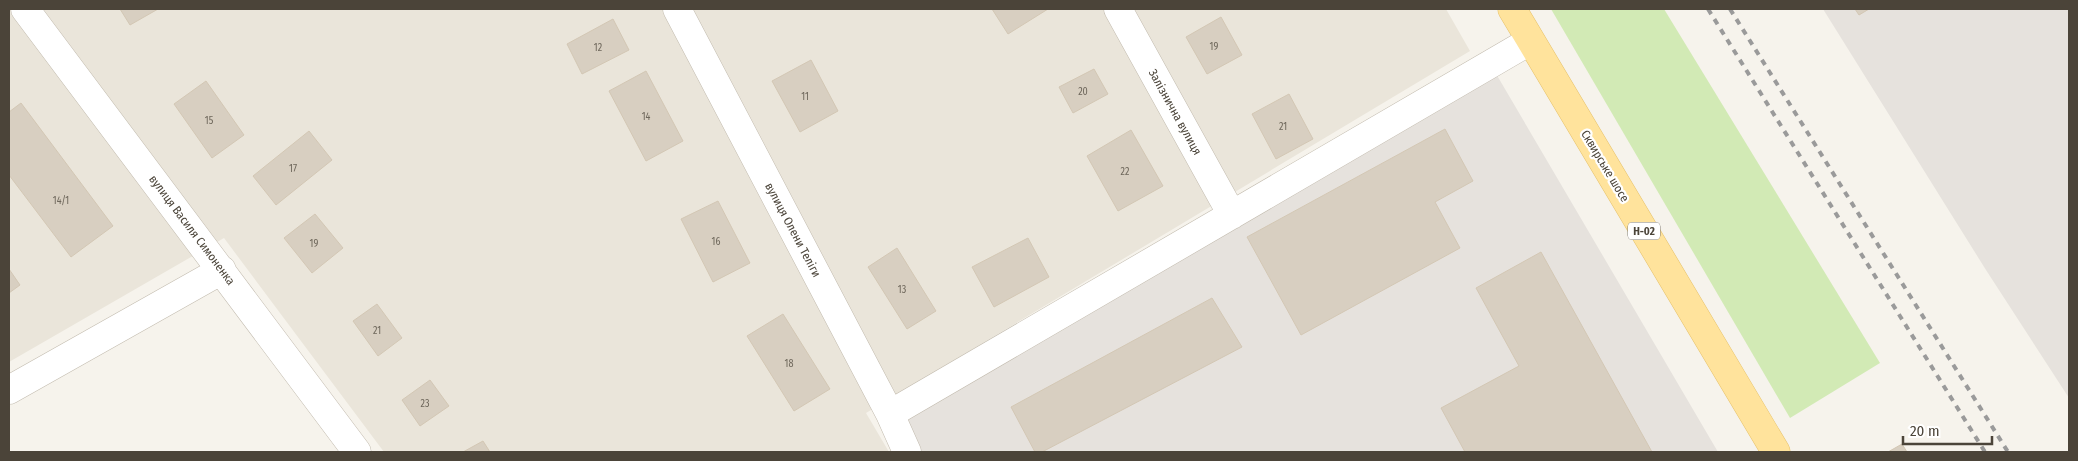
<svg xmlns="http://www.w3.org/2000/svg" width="2078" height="461" font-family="'Fira Sans Condensed',sans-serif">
	<rect width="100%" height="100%" fill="#f6f3ec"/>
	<path fill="#eae5da" d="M9,9H1446L1470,51L866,413L889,452H384L224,238L9,362Z"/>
	<path fill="#e6e2dd" d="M1823,9H2069V398L1986,270Z
		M1495,72L1718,452H921L896,411Z"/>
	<path fill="#d2eab5" d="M1551,9H1664L1880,363L1790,418Z"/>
	<path fill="#d8cfc1" stroke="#d3c7b4" d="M120,9H158L130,25Z
		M992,9H1048L1008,34Z
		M1855,9H1869L1859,15Z
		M1221,17L1242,55L1207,74L1186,37Z
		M613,19L629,50L582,74L567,44Z
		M811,60L838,111L800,132L772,81Z
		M1094,69L1108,94L1073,113L1059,87Z
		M646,71L683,141L646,161L609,91Z
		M206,81L244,135L212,158L174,104Z
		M1289,94L1313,139L1276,159L1252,114Z
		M21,103L113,226L71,257L9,175V112Z
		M1445,129L1473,181L1435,202L1460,248L1301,335L1247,237Z
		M1131,130L1163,186L1118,211L1087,156Z
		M309,131L332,160L276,205L253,176Z
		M718,201L750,263L713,282L681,219Z
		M315,214L343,248L312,273L284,238Z
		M1028,238L1049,277L994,307L972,267Z
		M897,248L936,311L907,329L868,267Z
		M1541,252L1652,452H1465L1441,408L1519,366L1476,288Z
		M9,269L20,285L9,293Z
		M1212,298L1242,347L1042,452H1035L1011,407Z
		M377,304L402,338L378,356L353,321Z
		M783,314L830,389L794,411L747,336Z
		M430,380L449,406L420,426L402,400Z
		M483,441L490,452H463Z
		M1902,444L1907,452H1888Z"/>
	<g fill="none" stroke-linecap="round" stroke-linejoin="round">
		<g stroke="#c2bbae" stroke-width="29">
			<path id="minor" d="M25,9L357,452
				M677,9L890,414L907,452
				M1118,9L1232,215
				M9,390L222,270
				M890,414L1530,41"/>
		</g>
		<g stroke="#e6c16a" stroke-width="29">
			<path id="major" d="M1512,9L1776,452"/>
		</g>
		<use href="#minor" stroke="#fff" stroke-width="28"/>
		<use href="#major" stroke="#ffe39c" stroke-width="28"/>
		<path stroke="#9a9a9a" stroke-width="4" stroke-dasharray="6 6" stroke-linecap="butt" d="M1708,9L1985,452
			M1730,9L2008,452"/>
	</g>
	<g text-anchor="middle" stroke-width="4.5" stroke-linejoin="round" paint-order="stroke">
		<g font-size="10" fill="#6e675b">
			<text x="1214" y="50">19</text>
			<text x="598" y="51">12</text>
			<text x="1083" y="95">20</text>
			<text x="805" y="100">11</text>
			<text x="646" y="120">14</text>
			<text x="209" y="124">15</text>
			<text x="1283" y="130">21</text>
			<text x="293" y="172">17</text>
			<text x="1125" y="175">22</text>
			<text x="61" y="204">14/1</text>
			<text x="716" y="245">16</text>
			<text x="314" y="247">19</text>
			<text x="902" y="293">13</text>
			<text x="377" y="334">21</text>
			<text x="789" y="367">18</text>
			<text x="425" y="407">23</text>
		</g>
		<rect fill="#fff" stroke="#817c74" stroke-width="1" x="1628" y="222.5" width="32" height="17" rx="4"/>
		<g font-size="11" font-weight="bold" fill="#4b4439">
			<text x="1644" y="235">Н-02</text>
		</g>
		<g font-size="12" fill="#4b4439" stroke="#fff">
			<text transform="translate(1175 112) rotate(61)" y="4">Залізнична вулиця</text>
			<text transform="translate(1605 166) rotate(59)" y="4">Сквирське шосе</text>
			<text transform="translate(192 230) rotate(53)" y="4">вулиця Василя Симоненка</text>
			<text transform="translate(793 230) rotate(62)" y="4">вулиця Олени Теліги</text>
		</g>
	</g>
	<rect width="2078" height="461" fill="none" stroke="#4b4439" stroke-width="20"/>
	<path d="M1903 436v8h89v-8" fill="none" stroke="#4b4439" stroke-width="2.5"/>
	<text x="1910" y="436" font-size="15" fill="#4b4439" stroke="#ffffff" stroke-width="4" paint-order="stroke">20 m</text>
</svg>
